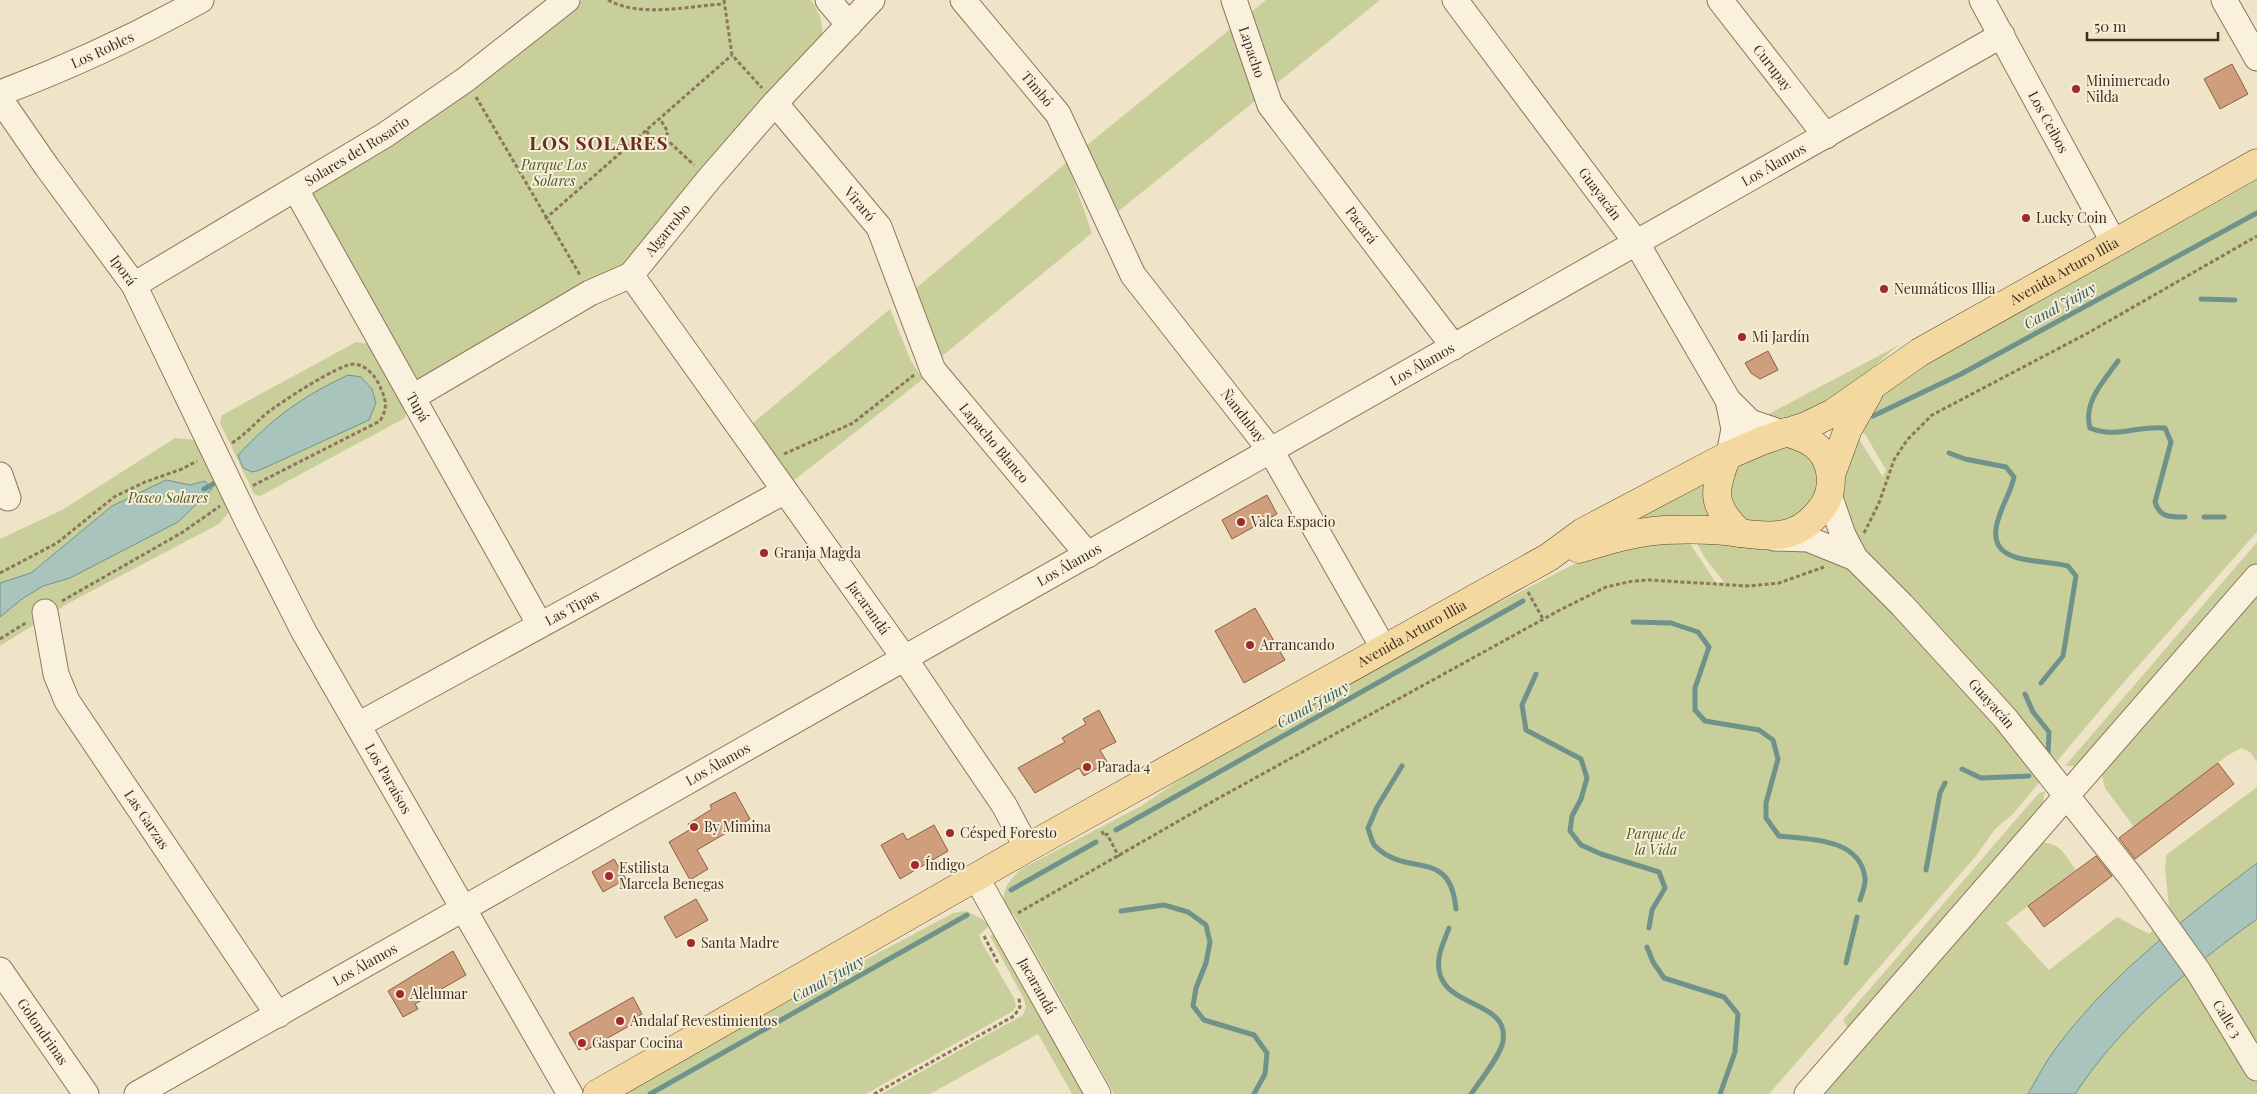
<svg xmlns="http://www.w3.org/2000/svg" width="2257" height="1094" font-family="'Playfair Display',serif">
	<rect width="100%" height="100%" fill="#f0e4c8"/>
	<path fill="#c9cf9b" d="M582,0H811C819,12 823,20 822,34L623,269L415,382L313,195L319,186L568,12Z
		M1266,0H1380L1115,214L1087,145Z
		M1067,162L1092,233L941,357L915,289Z
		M2257,180V532L2117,690L2012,815L1995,829L1976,856L1769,1094H1114L1016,918L1013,913L1007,916C1000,893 1004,885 1021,869L1141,806L1193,771L1429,635L1502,601L1590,556L1685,536L1716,583L1724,582L1705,558L1693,536L1827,551L1842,502L1845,463L1859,439L1883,477L1886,470L1865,434L1857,428L1889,385Z
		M890,309L911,361L923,379L788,485L747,428Z
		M356,342L368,344L407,409L405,418L260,496L254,494L220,423L222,415Z
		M1899,345C1858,377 1820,425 1763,417Z
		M175,438L197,440L230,511L219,524L67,604L0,646V539L62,510Z
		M1781,446L1794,447L1813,458L1820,476L1814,498L1806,509L1785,522L1747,524L1729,507L1728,483L1741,463Z
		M1704,477L1713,522L1626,528L1627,516Z
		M2257,542V568L2079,766H2065Z
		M2257,589V762L2250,752L2241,748L2227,756L2134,827L2105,788L2101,772Z
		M2257,787V1094H1817L2036,844C2058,838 2065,855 2076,870L2006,923L2049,970L2117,917L2149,934L2170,916L2165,869L2166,855Z
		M2045,791L2042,809L1851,1034L1843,1020L2039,793Z
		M966,911L982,919L989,926L979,935L981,941L1014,998L1016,1006L1013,1011L866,1094H622L781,1005L953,913Z
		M996,933L1086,1094H1072L1038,1034L930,1094H881L1023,1015L1026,1007L1024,999L990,936Z"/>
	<path fill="#a9c4bc" stroke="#6f938a" d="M348,375L361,377L372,389L376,403L369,420L260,470L252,472L243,468L238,455C273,418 301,397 348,375Z
		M166,480L190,485L205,481L212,489L178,522L70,578L43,586L22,599L0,617V583L31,573L112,506Z
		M2257,863V919C2189,968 2122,1023 2075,1094H2028C2037,1079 2045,1062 2056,1048C2110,975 2185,918 2257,863Z"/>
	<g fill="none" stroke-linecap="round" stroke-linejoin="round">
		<path stroke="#6f938a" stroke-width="5" d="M2201,299L2235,300
			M2118,361C2103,382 2083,402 2090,428C2116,439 2138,425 2165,428L2171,442L2155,502C2160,518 2170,517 2185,517
			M1873,416L1961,374L2257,213
			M1949,453L1965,459L2006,467L2014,477C2011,492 2003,503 1999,517C1981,567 2039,558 2068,566L2076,576L2063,656L2041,683
			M204,489L215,483
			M2204,517H2224
			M1633,622L1671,623L1698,632L1709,647L1695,688V710L1705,721L1759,730L1773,740L1778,759L1766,803V818L1779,836C1809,839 1860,838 1865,878C1866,884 1862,894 1860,900
			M1536,674L1522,705L1526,730L1581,759L1587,778L1581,799L1572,816L1570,831L1581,845L1601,854L1659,872L1665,888L1652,910L1649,928
			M2025,694L2033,712L2049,732L2048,754
			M1402,766L1377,807L1368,828C1370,834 1372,843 1375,846C1408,879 1450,846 1456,909
			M1962,769L1981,778L2029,776
			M1116,830L1523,601
			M1926,870L1940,793L1945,783
			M1011,890L1096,842
			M1121,911L1164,905L1188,912L1206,925L1210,942L1206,963L1196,988L1193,1006L1204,1020L1254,1035L1267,1053L1265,1074L1254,1094
			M1449,928C1446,937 1440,948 1439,958C1432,1011 1510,996 1503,1041C1501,1055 1480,1081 1471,1094
			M1647,947L1653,962L1664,978L1724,997L1738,1014L1735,1052L1720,1094
			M1846,963L1857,917
			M650,1094L967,915"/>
	</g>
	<path fill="#cf9f7d" stroke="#8d5f41" d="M2232,64L2248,94L2220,109L2204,79Z
		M1768,351L1778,370L1760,379L1751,373L1745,363Z
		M1267,495L1277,514L1232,539L1222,520Z
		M1255,608L1285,660L1244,683L1215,631Z
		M1099,710L1116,742L1100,750L1107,762L1084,776L1079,768L1035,793L1018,768L1065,742L1062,738L1086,724L1083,719Z
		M2218,763L2234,784L2135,859L2119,838Z
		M735,792L750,819L697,850L708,869L690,880L669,842L691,829L688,824L712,809L710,805Z
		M934,825L948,851L900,879L881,845L903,833L907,840Z
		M2096,856L2112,876L2044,927L2028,906Z
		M614,859L626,879L603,892L592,872Z
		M696,899L708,920L676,938L664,917Z
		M453,951L466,975L415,1004L418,1009L403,1017L388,991Z
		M633,997L642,1014L631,1021L633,1024L586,1050L584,1047L579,1050L569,1033Z"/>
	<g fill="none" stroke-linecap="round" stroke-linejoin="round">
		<g stroke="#8d765c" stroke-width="27">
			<g id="minor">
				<path d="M828,0L849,25"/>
				<path id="s1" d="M963,0L1058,114L1133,275L1271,451L1384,649"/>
				<path id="s2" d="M1234,0L1270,105L1454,347"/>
				<path id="s3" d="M1455,0L1636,242L1728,400L1750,422L1782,433"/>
				<path id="s4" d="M1720,0L1826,136"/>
				<path id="s5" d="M1982,0L2114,243"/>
				<path d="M2224,0L2257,58"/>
				<path id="s6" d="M0,93C70,67 136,36 201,0"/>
				<path id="s7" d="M0,99L47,167L134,285L248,522L304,632L570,1094"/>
				<path id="s8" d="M775,103L879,227L933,370L1088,555"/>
				<path id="s9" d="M296,190L540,625"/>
				<path id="s10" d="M631,275L905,659L1004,805L1027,848"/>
				<path id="s11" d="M134,285L385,135L465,80L567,0"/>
				<path id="s12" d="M413,397L590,293L631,275L709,179L775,103L872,0"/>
				<path d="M1728,400L1734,429L1729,455"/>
				<path d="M0,475L8,498"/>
				<path id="s13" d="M1829,495L1843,535L1855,558L1902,605L2005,718L2131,877L2198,971L2257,1068"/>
				<path d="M1774,538L1808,539L1855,558"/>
				<path id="s14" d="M45,612L56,674L67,701L278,1015"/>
				<path id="s15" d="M358,725L785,491"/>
				<path id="s16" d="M976,877L1098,1094"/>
				<path id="s17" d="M0,970L86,1094"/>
				<path id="s18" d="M137,1094L2002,35"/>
				<path d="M1807,1094L2257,577"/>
			</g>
		</g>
		<g stroke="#5b4430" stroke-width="29">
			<g id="major">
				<path d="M1727,456C1713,491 1711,506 1740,533"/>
				<path d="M1831,475L1848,429L1869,392"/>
				<path d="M1579,549C1608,540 1634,532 1664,530C1689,529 1716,529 1740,533C1776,538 1801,539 1824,505C1832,492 1833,475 1827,461C1819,443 1803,437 1785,432"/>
				<path id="s19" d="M597,1094L1027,848L1549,557L1583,532L1729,455L1764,440L1806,426L1833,413L1920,352L2257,163"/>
			</g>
		</g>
		<path stroke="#8d765c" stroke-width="3" stroke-dasharray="4 2.5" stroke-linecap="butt" d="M608,0C641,18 688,6 724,4
			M724,0L732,55L762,88
			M476,97L580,275
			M646,131L656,141L665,138L668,132L660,119
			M665,138L694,165
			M545,219L732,55
			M232,443C245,435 255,423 267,413C281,402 339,364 354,364C367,365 377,378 381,389C387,402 387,409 380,421L252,486
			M784,454L853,423L914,375
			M1864,533L1879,503L1894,460L1907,440L1932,415L2088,333L2257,236
			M0,573L57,543L114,497L145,482L182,469L197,461
			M1528,592L1543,619
			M62,601L183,532L220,506
			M0,639L27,622
			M1102,831L1104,836L1107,834L1119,857
			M1018,913L1217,799L1558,611L1606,587L1633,581L1649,580L1748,586L1779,583L1824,567
			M984,936L998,963
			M874,1094L1014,1016L1020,1007L1019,998"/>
		<use href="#minor" stroke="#faf1dc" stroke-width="25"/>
		<use href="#major" stroke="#f3d9a0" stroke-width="28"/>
	</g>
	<g fill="#9e2a2b" stroke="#f7eed8" stroke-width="2">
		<circle cx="2076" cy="89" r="5"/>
		<circle cx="2026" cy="218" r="5"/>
		<circle cx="1884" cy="289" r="5"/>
		<circle cx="1742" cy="337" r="5"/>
		<circle cx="1241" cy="522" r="5"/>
		<circle cx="764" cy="553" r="5"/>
		<circle cx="1250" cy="645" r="5"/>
		<circle cx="1087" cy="767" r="5"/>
		<circle cx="694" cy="827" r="5"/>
		<circle cx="950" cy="833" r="5"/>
		<circle cx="915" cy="865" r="5"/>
		<circle cx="609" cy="876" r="5"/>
		<circle cx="691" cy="943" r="5"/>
		<circle cx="400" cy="994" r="5"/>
		<circle cx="620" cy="1021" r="5"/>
		<circle cx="582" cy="1043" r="5"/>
	</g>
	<g text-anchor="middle" stroke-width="4" stroke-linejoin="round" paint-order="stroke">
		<g font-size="14" fill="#3d2e20" stroke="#f7eed8">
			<text dy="5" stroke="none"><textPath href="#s6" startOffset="111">Los Robles</textPath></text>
			<text dy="5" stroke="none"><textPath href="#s2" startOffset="55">Lapacho</textPath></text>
			<text dy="5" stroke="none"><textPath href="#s4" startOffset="86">Curupay</textPath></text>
			<text dy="5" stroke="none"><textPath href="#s1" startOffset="116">Timbó</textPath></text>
			<text dy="5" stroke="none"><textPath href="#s5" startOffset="139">Los Ceibos</textPath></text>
			<text dy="5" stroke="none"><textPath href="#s11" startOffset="260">Solares del Rosario</textPath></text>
			<text dy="5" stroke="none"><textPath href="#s18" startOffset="1882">Los Álamos</textPath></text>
			<text dy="5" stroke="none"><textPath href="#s3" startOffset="242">Guayacán</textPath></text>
			<text dy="5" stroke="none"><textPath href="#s8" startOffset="132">Viraró</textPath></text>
			<text dy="5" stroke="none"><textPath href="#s2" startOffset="262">Pacará</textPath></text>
			<text dy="5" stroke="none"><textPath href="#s12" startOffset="308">Algarrobo</textPath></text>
			<text dy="5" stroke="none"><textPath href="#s7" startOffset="211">Iporá</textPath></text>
			<text dy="5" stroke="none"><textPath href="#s19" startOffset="1684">Avenida Arturo Illia</textPath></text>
			<text dy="5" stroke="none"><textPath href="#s18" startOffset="1478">Los Álamos</textPath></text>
			<text dy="5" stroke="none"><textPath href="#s9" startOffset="249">Tupá</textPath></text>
			<text dy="5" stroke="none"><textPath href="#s1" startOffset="505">Ñandubay</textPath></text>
			<text dy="5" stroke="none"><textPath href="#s8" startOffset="410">Lapacho Blanco</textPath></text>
			<text dy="5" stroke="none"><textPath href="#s18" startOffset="1072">Los Álamos</textPath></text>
			<text dy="5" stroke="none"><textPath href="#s15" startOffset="244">Las Tipas</textPath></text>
			<text dy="5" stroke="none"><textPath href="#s10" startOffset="409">Jacarandá</textPath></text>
			<text dy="5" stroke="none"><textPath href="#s19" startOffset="936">Avenida Arturo Illia</textPath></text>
			<text dy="5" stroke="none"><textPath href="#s13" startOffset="268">Guayacán</textPath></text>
			<text dy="5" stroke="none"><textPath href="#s18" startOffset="668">Los Álamos</textPath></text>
			<text dy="5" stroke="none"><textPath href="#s7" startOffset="785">Los Paraísos</textPath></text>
			<text dy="5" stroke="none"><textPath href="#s14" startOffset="235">Las Garzas</textPath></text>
			<text dy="5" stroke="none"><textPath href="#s18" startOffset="262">Los Álamos</textPath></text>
			<text dy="5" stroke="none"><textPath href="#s16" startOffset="125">Jacarandá</textPath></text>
			<text dy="5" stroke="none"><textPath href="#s13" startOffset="662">Calle 3</textPath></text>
			<text dy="5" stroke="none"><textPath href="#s17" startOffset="75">Golondrinas</textPath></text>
		</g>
		<g font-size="14" fill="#3d2e20" stroke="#f7eed8" text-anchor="start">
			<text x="2086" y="86">Minimercado<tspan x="2086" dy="16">Nilda</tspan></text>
			<text x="2036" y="223">Lucky Coin</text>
			<text x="1894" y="294">Neumáticos Illia</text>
			<text x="1752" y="342">Mi Jardín</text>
			<text x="1251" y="527">Valca Espacio</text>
			<text x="774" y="558">Granja Magda</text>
			<text x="1260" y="650">Arrancando</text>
			<text x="1097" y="772">Parada 4</text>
			<text x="704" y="832">By Mimina</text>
			<text x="960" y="838">Césped Foresto</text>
			<text x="925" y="870">Índigo</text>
			<text x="619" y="873">Estilista<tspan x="619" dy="16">Marcela Benegas</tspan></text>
			<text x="701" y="948">Santa Madre</text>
			<text x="410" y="999">Alelumar</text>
			<text x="630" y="1026">Andalaf Revestimientos</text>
			<text x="592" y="1048">Gaspar Cocina</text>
		</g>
		<g font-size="14" font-style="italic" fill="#4d5a26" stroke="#f7eed8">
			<text x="554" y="170">Parque Los<tspan x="554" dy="16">Solares</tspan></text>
			<text x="168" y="503">Paseo Solares</text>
			<text x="1656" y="839">Parque de<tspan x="1656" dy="16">la Vida</tspan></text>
		</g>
		<g font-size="15" font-style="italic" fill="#2f5d5a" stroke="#f7eed8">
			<text transform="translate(2060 306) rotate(-29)" y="5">Canal Jujuy</text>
			<text transform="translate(1313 705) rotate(-29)" y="5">Canal Jujuy</text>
			<text transform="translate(828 979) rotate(-29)" y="5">Canal Jujuy</text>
		</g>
		<g font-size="19" font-weight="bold" letter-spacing="1" fill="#6b2e1e" stroke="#f7eed8">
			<text x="599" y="150">LOS SOLARES</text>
		</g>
	</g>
	<path d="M2087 32v8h131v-8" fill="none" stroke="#3d2e20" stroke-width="2.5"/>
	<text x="2094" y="32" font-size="15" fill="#3d2e20" stroke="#f7eed8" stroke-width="4" paint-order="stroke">50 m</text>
</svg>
